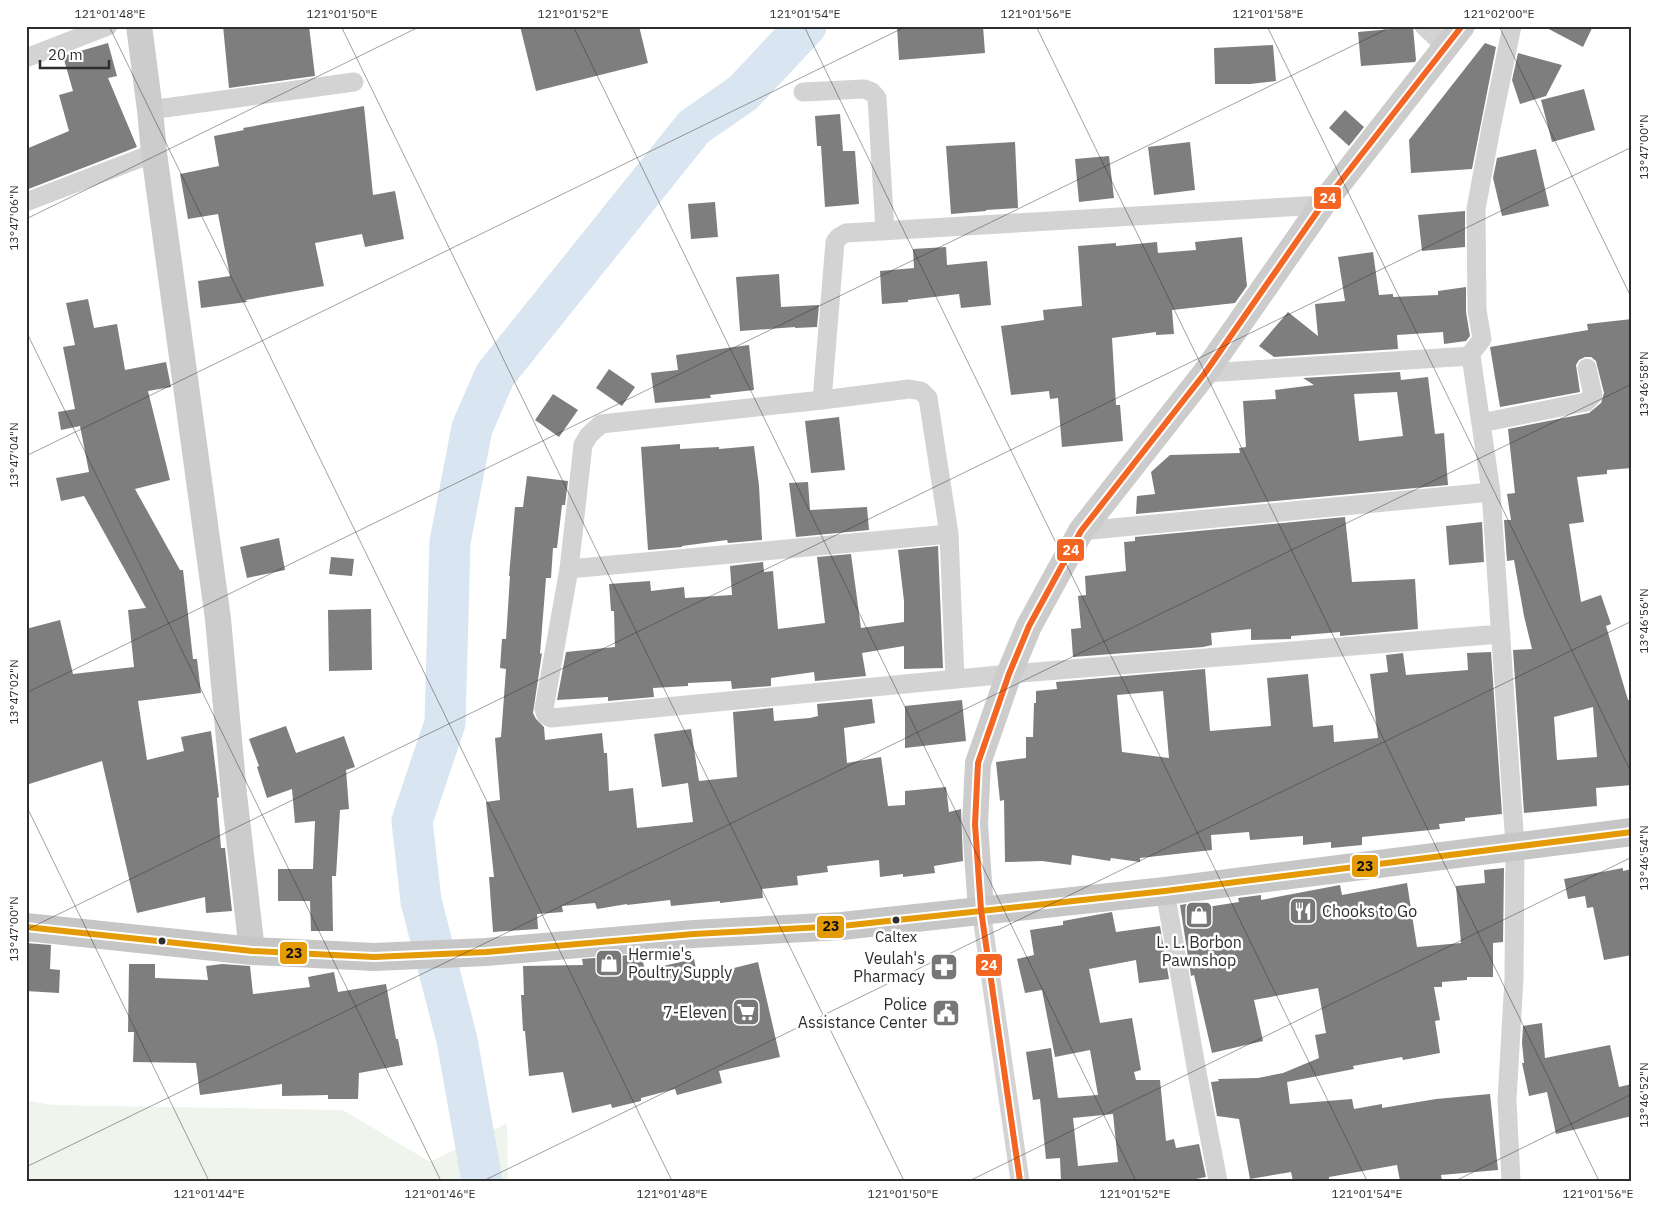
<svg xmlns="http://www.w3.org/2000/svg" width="1658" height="1207" font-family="'IBM Plex Sans',sans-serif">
	<rect width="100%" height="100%" fill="#fff"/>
	<path fill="#eff4ec" d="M26,1100L52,1105L343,1110L430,1162L507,1123L508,1181H26Z"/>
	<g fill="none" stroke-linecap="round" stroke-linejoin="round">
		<path stroke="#d9e5f0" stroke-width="41" d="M482,1181L457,1040L421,901L412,821L445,723L450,542L472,428L495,375L694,127L743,93L806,26"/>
	</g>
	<path fill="#7e7e7e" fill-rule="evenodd" d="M223,26H309L315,76L229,88Z
		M520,26H639L648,63L536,91Z
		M897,26H983L985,53L899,60Z
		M1543,26H1593L1583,47Z
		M1413,27L1416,60L1415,62L1361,66L1358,32Z
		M108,43L117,76L108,78L137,147L26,190V149L69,131L59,95L73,91L63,56Z
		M1485,43L1496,47L1472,169L1411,173L1409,140Z
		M1273,45L1276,81L1250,84H1215L1214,48Z
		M1518,53L1562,65L1546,96L1520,104L1512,80Z
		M1584,89L1595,130L1552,142L1541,100Z
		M364,106L373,195L395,191L404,239L365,247L362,234L315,243L324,286L246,300L247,302L201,308L198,281L230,276L218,214L188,219L180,174L219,166L214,136L244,130L243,128Z
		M1345,110L1364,127L1349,146L1329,128Z
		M840,114L843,151H855L859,204L825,207L821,146H817L815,116Z
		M1015,142L1018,208L986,210V211L951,214L946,146Z
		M1190,142L1195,190L1154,195L1148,147Z
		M1536,149L1549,206L1502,216L1493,178L1497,158Z
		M1109,156L1114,198L1079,202L1075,159Z
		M715,202L718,237L691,239L688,204Z
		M1465,211V247L1422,251L1418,215Z
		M1242,237L1247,286L1235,303L1172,310L1174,334L1156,335V332L1112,338L1116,405H1120L1123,441L1062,447L1058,398L1050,399L1049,391L1011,395L1001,326L1044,320L1043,310L1082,306L1078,246L1116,243V246L1157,242L1158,253L1196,250L1195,242Z
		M946,247L947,265L987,261L991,305L961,308L959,294L908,300V302L882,304L880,271L914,268L913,249Z
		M1373,252L1379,295L1393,294V297L1438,295V291L1466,287V312L1470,336L1466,341L1444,344L1443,332L1397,335L1398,349L1274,357L1259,346L1288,312L1318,336L1315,304L1345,301L1338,257Z
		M779,274L781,307L819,305L817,327L795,328V327L740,331L736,277Z
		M88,299L94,328L117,324L125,370L166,362L171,387L148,391L170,480L135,489L180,570H183L193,659H197L201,693L138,701L147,760L184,751L181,737L211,731L219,797L217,798L221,848H225L232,911L206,913L205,897L137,913L102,761L26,785V629L60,620L73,674L134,667L128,610L146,608L84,496L61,501L56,478L89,472L80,426L61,430L58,412L75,409L63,347L75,345L66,303Z
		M1632,319V468L1607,470V474L1577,477L1584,522L1569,524L1581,602L1601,595L1611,624L1606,626L1628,700L1632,699V785L1596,788L1597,806L1524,813L1513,650L1532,649L1524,616L1514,560L1507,561L1504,520H1511L1507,494L1515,493L1508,429L1589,413L1601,403L1604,393L1596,361L1591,357H1585L1579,360L1576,365L1580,392L1500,407L1490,347L1588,330L1587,324ZM1593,707L1597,757L1557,760L1554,717Z
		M749,345L754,390L710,395L711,398L655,403L651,373L678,370L676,355Z
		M609,369L635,387L622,406L596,388Z
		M1400,372L1401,380L1428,377L1435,434L1444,433L1448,485L1136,514L1137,496L1155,494L1151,472L1170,455L1240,453L1239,448L1246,447L1243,401L1276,399L1275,390L1314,385L1303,378ZM1397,392L1403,436L1359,441L1354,394Z
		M553,394L578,410L559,437L535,420Z
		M839,417L845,470L811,473L805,421Z
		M680,444V449L719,447V449L754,446L759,486L762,540L728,543L727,540L682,546V547L648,550L641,447Z
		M527,476L568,481L565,505H562L557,548H553L551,578H546L540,654L542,653L533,713L536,719L544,727L545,740L602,733L604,753H607L609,791L633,788L637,828L693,822L688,783L662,787L654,734L691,729L699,781L737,777L733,712L773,708L774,721L810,718L818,716L817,704L872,699L875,723L844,728L847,763L881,757L888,806L905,805V791L946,787L949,812L961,809L963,861L934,866L935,873L903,877V874L880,877L879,860L827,866L828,872L797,876L798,885L762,889L763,898L720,903V901L671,906L670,900L627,905V904L597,909L595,903L562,906L563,912L537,914L538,929L493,932L489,877H494L486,802L500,800L495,738L501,737L506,669L500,668L502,639H506L510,576H509L515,507H523Z
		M808,482L810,510L867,507L869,530L796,537L789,483Z
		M1345,517L1352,582L1415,579L1418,629L1340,636V632L1291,636V639L1251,640V629L1211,633L1212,645L1203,647L1073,657L1071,629L1081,628L1078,596L1086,595L1085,576L1126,571L1124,542L1135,541V537Z
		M1482,522L1484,562L1449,565L1446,526Z
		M279,538L285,570L247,578L240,547Z
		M938,546L943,668L904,669V646L862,653L866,676L815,681L814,672L771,678V686L732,689L731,681L688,683V686L653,688L654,697L608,701V697L557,700L566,652L615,647L614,611H611L609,584L650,581L651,591L684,587L685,598L732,595L730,566L763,562L764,572L773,571L778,629L825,623L817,557L851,554L861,628L904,622V601L898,550Z
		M331,557L354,559L352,576L329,574Z
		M371,609L372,670L329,671L328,610Z
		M1491,652L1502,814L1465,818V821L1439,824L1440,829L1362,837V845L1331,848V842L1303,845V836L1250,840L1249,832L1211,835L1212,850L1140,858V862L1111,858L1110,861L1072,855L1071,865L1042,861L1005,862L1004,800L1000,801L996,762L1026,758V737H1033L1034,703H1036V691L1057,689L1056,682L1205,669L1210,731L1271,726L1267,678L1308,674L1313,727L1333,725L1334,742L1378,738L1370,674L1388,672L1386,655L1403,653L1406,675L1468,670L1467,653ZM1163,691L1169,758L1122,752L1117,695Z
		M962,700L966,741L905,748V706Z
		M286,726L296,753L344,736L355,767L346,770L349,809L340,810L336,876H332L333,931H311L310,901H278V869H313L315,821L295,823L292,789L267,798L257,767L259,766L249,739Z
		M1504,868L1503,942L1493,943V977H1467V980L1442,982V987H1434L1440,1020L1435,1021L1440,1053L1403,1060L1402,1057L1353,1066L1354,1069L1287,1082L1290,1104L1352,1099L1354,1109L1382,1104V1108L1436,1099L1490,1094L1498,1170L1441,1175L1442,1181H1400L1397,1165L1329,1177V1181H1293L1291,1172L1250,1179L1239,1119L1217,1116L1211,1082L1219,1081L1218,1079L1258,1078L1283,1073L1319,1058L1315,1035L1326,1033L1318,988L1254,1000L1263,1041L1212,1053L1194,975L1191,976L1180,905L1199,902L1201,908L1239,902L1238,898L1261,895V900L1340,885L1342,895L1407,883L1417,947L1461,943L1456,886L1485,883L1484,870Z
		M1623,868V871L1632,869V955L1604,960L1593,907L1587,908L1585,896L1568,899L1564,879Z
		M1112,912L1116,932L1160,926L1169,979L1139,983L1136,960L1089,969L1100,1023L1132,1018L1141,1070L1134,1072L1136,1080H1160L1166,1141L1174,1139L1176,1148L1199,1144L1206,1177L1186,1181H1061L1060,1158L1046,1159L1040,1099L1033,1100L1026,1052L1051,1048L1058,1098L1098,1095L1090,1050L1055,1057L1042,990L1025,993L1017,959L1034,955L1030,930L1063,925V921ZM1113,1114L1118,1162L1078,1166L1073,1118Z
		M26,943L51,945L50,969L60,970L59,993L26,991Z
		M641,954L645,970L694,959L698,977L758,962L780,1057L719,1071L722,1083L677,1095L675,1089L641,1098V1101L612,1108L611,1104L572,1113L563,1072L529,1076L525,1031H523L521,995H524L523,966L583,965L582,959Z
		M129,964H155V978L208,980L206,966L222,964L250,966L253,994L310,987L308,977L334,972L338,992L386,984L396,1039H398L403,1065L359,1073L358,1099H328V1095L282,1096V1084L200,1095L196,1063L133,1062L134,1032H128Z
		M1542,1023L1545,1058L1610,1045L1619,1087L1632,1084V1116L1556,1134L1547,1092L1529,1096L1522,1063H1524L1522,1043L1523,1026Z"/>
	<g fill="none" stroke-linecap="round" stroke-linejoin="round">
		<path stroke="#d3d3d3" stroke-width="19" d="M1424,26L1446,47
			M26,58L108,26
			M803,92L864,89L872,92L877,98L885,231
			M150,110L354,82
			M26,202L154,153
			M1469,356L1482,339L1477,310L1476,209L1491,128L1512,26
			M1205,373L1471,356L1491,492L1515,846L1514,979L1507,1100L1511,1181
			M822,400L835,242L839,237L846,233L1322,205
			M1481,423L1586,402L1593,395L1587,368
			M1081,531L1491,492
			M569,569L949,534
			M955,679L949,534L928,398L921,391L909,389L822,400L601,424L589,435L583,445L569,569L544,709L546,715L551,718L1009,674L1501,634
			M1165,891L1198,1078L1218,1181
			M981,910L1020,1181"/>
		<path stroke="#ccc" stroke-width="26" d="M139,26L150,110L154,153L218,619L234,794L252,951
			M981,910L975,824L978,763L1009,674L1029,626L1081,531L1205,373L1322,205L1462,26"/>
		<path stroke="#c6c6c6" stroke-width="28" d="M26,927L252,951L374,957L486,952L694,934L842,926L1165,891L1632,832"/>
		<g stroke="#fff" stroke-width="10">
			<path id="bus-1" d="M26,927L252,951L374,957L486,952L694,934L842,926L1165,891L1632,832"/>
		</g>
		<g stroke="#fff" stroke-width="10">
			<path id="bus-2" d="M1020,1181L981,910L975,824L978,763L1009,674L1029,626L1081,531L1205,373L1322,205L1462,26"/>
		</g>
		<use href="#bus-1" stroke="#e39a05" stroke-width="6"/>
		<use href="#bus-2" stroke="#f26522" stroke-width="6"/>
	</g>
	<path fill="none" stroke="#2e2e2e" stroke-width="1" stroke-opacity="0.45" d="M109,26L672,1181M341,26L904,1181M573,26L1136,1181M804,26L1367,1181M1036,26L1599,1181M1267,26L1632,774M1499,26L1632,299M26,219L421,26M26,331L441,1181M26,456L907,26M26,693L1393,26M26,805L209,1181M26,930L1632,147M26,1167L1632,384M483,1181L1632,621M969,1181L1632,857M1455,1181L1632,1094"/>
	<defs>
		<g id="restaurant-square" transform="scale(1.4375)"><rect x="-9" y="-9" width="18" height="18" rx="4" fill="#777" stroke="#fff"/><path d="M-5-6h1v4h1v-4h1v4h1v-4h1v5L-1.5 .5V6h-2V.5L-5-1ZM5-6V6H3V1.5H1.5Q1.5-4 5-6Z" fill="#fff"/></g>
		<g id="shop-square" transform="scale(1.4375)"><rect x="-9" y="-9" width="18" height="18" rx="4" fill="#777" stroke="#fff"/><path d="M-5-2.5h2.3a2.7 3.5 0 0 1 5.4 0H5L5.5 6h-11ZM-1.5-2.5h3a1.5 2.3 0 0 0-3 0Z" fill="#fff"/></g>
		<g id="pharmacy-square" transform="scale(1.4375)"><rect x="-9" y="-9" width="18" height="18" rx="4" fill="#777" stroke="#fff"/><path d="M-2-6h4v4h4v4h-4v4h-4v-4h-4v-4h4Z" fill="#fff"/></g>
		<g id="supermarket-square" transform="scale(1.4375)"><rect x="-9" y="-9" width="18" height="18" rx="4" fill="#777" stroke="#fff"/><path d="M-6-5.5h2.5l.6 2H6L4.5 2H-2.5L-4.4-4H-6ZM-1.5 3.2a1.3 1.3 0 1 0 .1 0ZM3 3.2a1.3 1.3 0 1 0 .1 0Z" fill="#fff"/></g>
		<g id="civic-square" transform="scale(1.4375)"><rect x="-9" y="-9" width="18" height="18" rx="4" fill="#777" stroke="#fff"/><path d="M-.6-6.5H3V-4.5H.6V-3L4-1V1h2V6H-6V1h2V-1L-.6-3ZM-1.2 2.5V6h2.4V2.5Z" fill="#fff"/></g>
	</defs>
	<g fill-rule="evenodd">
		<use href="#restaurant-square" x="1303" y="911"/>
		<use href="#shop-square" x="1199" y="915"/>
		<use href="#shop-square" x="609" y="963"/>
		<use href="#pharmacy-square" x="944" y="967"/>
		<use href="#supermarket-square" x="746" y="1012"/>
		<use href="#civic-square" x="946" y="1013"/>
	</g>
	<g fill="#2e2e2e" stroke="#fff" stroke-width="2">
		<circle cx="896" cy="920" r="4.5"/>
		<circle cx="162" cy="941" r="4.5"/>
	</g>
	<g text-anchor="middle" stroke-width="5" stroke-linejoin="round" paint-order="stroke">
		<g font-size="15" fill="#2e2e2e" stroke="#fff">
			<text x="896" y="942">Caltex</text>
		</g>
		<g font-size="16" fill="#2e2e2e" stroke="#fff" text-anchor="end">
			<text x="1322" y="917" text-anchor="start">Chooks to Go</text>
			<text x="1199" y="948" text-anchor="middle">L. L. Borbon<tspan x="1199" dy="18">Pawnshop</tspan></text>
			<text x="628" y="960" text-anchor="start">Hermie's<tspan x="628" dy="18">Poultry Supply</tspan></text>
			<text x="925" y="964">Veulah's<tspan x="925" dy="18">Pharmacy</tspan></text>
			<text x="927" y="1010">Police<tspan x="927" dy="18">Assistance Center</tspan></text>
			<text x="727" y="1018">7-Eleven</text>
		</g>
	</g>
	<g stroke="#fff" stroke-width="2">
		<rect x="1313" y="186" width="29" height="24" rx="5" fill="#f26522"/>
		<rect x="1056" y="538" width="29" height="24" rx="5" fill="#f26522"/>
		<rect x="1351" y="854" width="28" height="24" rx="5" fill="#e39a05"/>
		<rect x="816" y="915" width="29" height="24" rx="5" fill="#e39a05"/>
		<rect x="279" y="941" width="29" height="24" rx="5" fill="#e39a05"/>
		<rect x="975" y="953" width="28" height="24" rx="5" fill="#f26522"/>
	</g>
	<g font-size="14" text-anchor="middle" font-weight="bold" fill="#fff">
		<text x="1328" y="203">24</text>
		<text x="1071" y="555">24</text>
		<text x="989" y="970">24</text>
	</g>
	<g font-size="14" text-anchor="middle" font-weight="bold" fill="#111">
		<text x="1365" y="871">23</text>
		<text x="831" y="931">23</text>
		<text x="294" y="958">23</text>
	</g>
	<rect width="1658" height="1207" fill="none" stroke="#ffffff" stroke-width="55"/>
	<path d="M40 60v8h69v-8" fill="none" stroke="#2e2e2e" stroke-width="2.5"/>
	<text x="48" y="60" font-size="15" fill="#2e2e2e" stroke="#ffffff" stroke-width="4" paint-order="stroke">20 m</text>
	<rect x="28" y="28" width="1602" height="1152" fill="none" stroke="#2e2e2e" stroke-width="2"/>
	<g font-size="12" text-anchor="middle" fill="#2e2e2e">
		<text x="110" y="18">121°01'48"E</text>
		<text x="342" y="18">121°01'50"E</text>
		<text x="573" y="18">121°01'52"E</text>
		<text x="805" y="18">121°01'54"E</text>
		<text x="1036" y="18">121°01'56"E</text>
		<text x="1268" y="18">121°01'58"E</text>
		<text x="1499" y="18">121°02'00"E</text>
		<text transform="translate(1644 147) rotate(-90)" y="4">13°47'00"N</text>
		<text transform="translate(14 218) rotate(-90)" y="4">13°47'06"N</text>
		<text transform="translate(1644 384) rotate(-90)" y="4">13°46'58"N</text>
		<text transform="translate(14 455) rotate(-90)" y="4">13°47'04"N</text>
		<text transform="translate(1644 621) rotate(-90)" y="4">13°46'56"N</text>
		<text transform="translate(14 692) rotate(-90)" y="4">13°47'02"N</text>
		<text transform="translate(1644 858) rotate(-90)" y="4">13°46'54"N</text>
		<text transform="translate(14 929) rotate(-90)" y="4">13°47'00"N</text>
		<text transform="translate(1644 1095) rotate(-90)" y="4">13°46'52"N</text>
		<text x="209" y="1198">121°01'44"E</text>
		<text x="440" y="1198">121°01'46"E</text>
		<text x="672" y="1198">121°01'48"E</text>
		<text x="903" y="1198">121°01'50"E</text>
		<text x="1135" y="1198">121°01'52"E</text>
		<text x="1367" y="1198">121°01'54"E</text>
		<text x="1598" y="1198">121°01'56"E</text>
	</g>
</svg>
